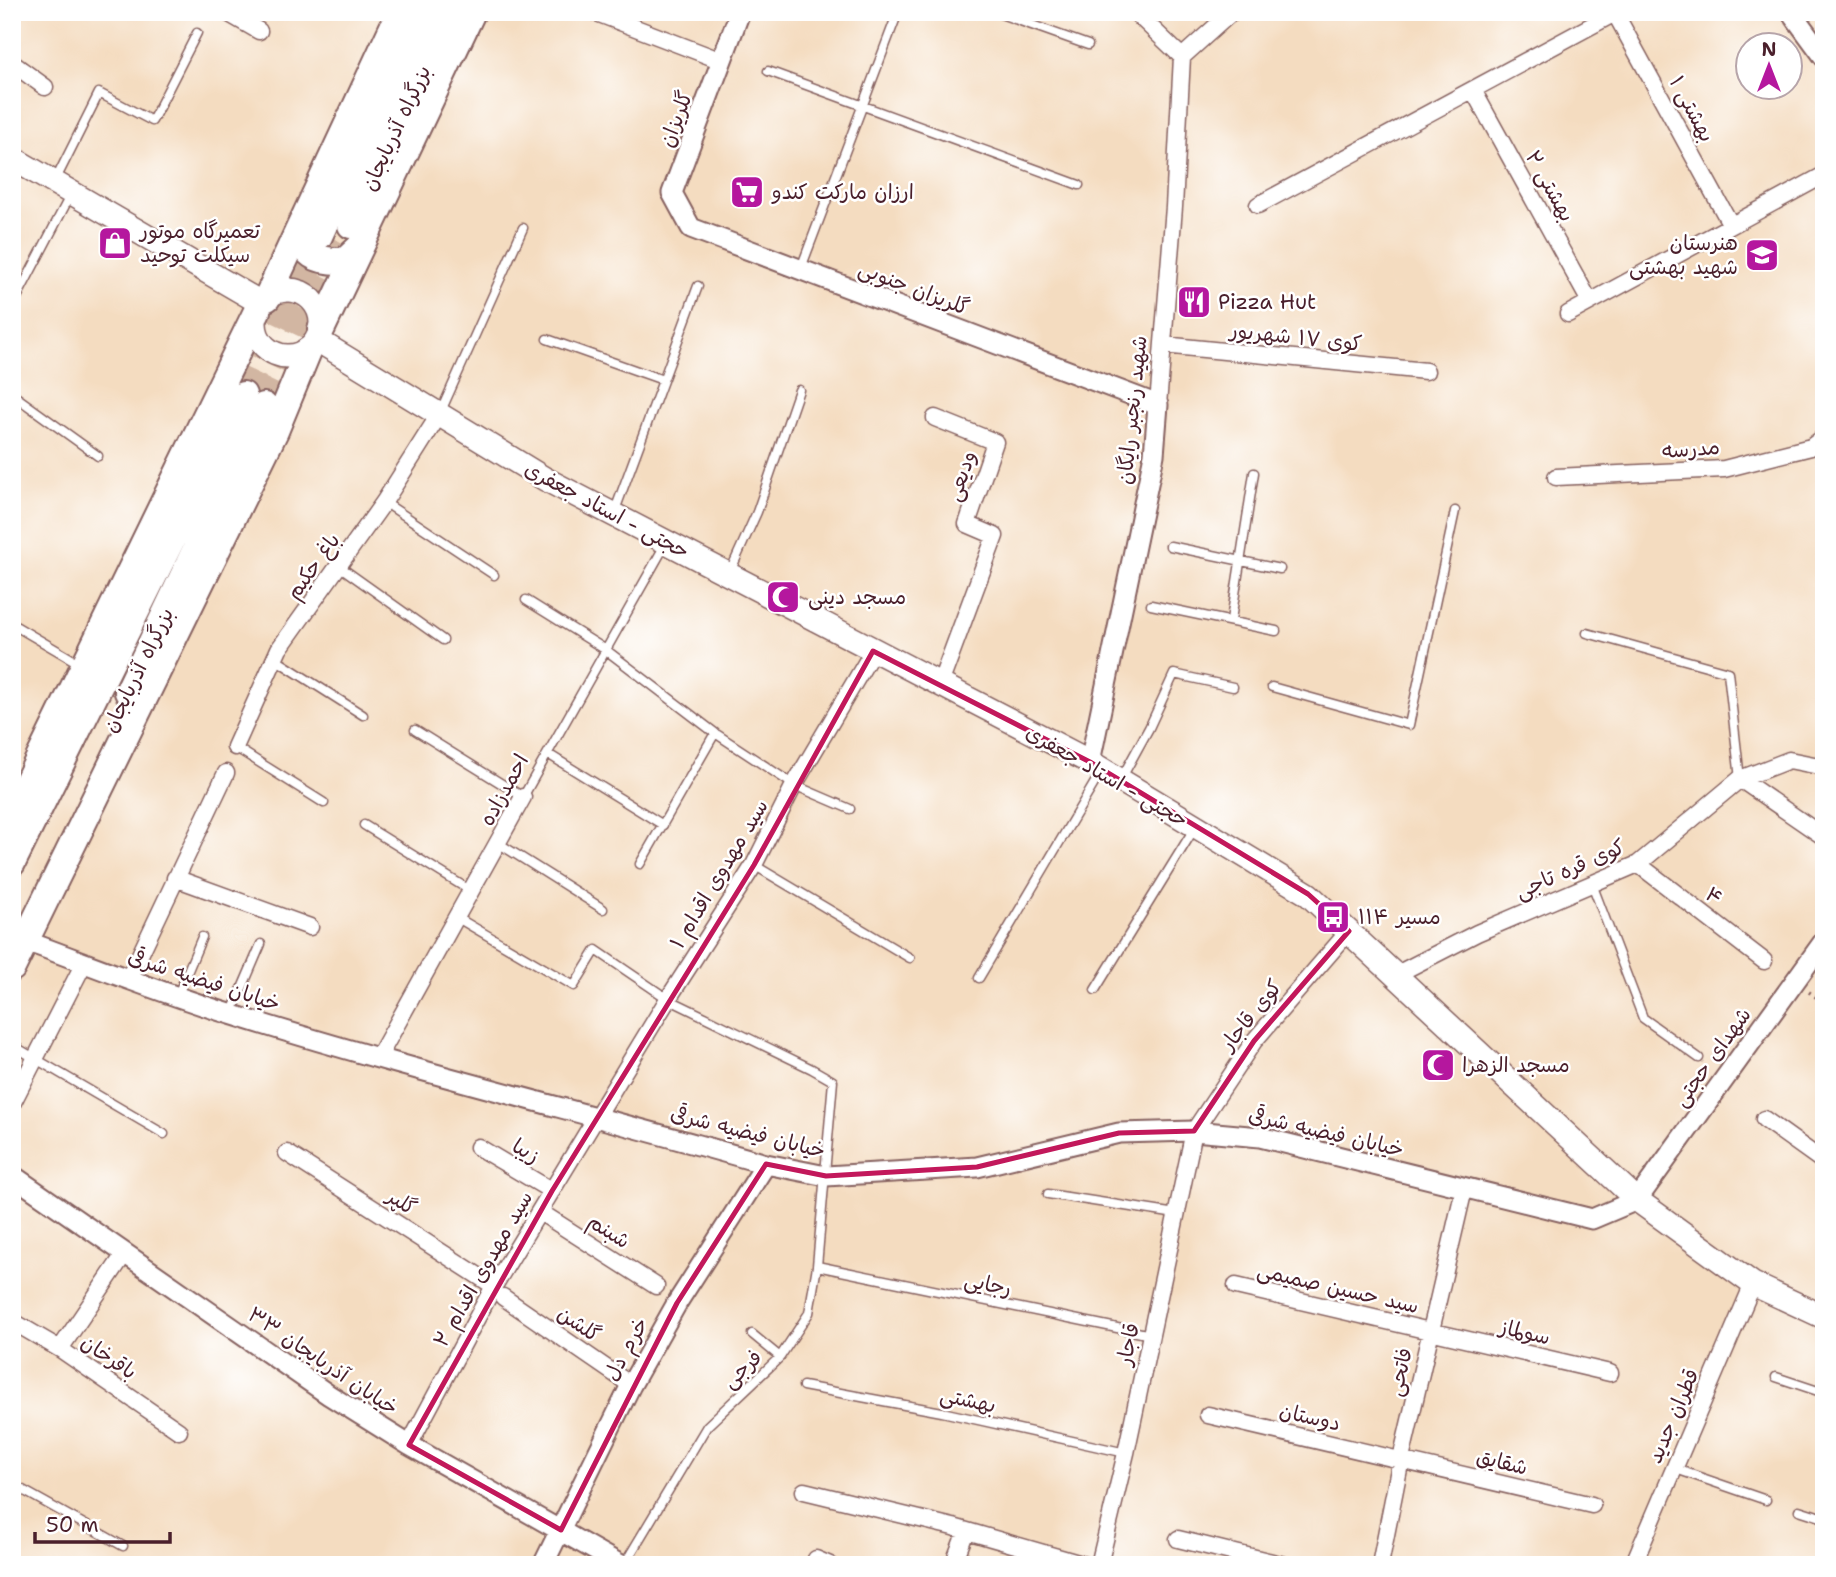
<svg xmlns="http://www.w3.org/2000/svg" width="1836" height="1577" font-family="'Shantell Sans','Playpen Sans Arabic',sans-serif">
	<rect width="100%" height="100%" fill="#fff"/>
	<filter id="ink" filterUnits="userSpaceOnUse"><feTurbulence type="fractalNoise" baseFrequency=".0143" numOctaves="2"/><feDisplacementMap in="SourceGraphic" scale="14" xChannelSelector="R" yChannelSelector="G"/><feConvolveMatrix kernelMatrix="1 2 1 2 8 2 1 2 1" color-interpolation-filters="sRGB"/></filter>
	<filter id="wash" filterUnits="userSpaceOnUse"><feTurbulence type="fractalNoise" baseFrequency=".00686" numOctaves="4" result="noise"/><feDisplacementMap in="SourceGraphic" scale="28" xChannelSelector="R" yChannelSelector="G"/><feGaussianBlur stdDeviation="1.57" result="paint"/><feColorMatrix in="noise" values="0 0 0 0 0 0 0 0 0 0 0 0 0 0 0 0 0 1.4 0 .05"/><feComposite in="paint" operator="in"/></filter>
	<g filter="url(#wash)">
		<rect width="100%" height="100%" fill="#f4dcc0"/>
	</g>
	<g filter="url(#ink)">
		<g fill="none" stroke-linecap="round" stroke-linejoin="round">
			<path stroke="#d2b6a2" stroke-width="26" stroke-dasharray="26 13" stroke-linecap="butt" d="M243,395L319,236
				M264,406L343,243"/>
			<g stroke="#86615f" stroke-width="11">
				<path id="service" d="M995,12L1088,45
					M768,71L1079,185
					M55,181L99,93L152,121L197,33
					M801,268L898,12
					M12,307L71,194
					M547,339L663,380
					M12,394L98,456
					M441,411L523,228
					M384,502L494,575
					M614,513L698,286
					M1170,546L1280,569
					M339,566L443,640
					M729,574L757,512L799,390
					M526,600L606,650L715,733
					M1151,605L1276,631
					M1231,620L1254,473
					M12,624L82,665
					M1587,633L1728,672L1740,779
					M275,659L363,715
					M1272,687L1409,725L1455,511
					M415,730L523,797L665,545
					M235,747L324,803
					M548,754L663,825
					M1121,779L1149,728L1174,674L1233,687
					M364,825L471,891
					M498,843L603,909
					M640,864L715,733L794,785L850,809
					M754,865L910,958
					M1592,884L1643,1018L1699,1058
					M456,917L574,986L596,950L668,999L812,1069L833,1081L817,1266L809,1313L780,1357L707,1426L624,1565
					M979,978L1101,772
					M1095,990L1194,829
					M177,997L202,937
					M231,1014L261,944
					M12,1045L164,1134
					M1048,1194L1176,1214
					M817,1266L1151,1335
					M752,1334L780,1357
					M1776,1377L1824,1393
					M803,1386L942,1412L1126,1453
					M1673,1468L1766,1500
					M12,1484L123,1546
					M1799,1510L1824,1518"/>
			</g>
			<g stroke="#86615f" stroke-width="19">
				<path id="minor" d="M226,12L259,31
					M594,12L722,61
					M1135,12L1182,57
					M1182,57L1232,12
					M12,63L45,87
					M1473,90L1590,302
					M1258,205L1615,13L1731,225
					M1568,314L1824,175
					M1163,345L1426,371
					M1158,405L1174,207L1182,57
					M935,418L995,442L967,524L995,536L940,684
					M1556,477L1724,469L1811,447L1824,437
					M235,747L279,649L384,502L439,415
					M1740,779L1824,837
					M1638,864L1764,961
					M175,878L310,927
					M1397,974L1477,933L1638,864L1740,779L1789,760L1824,767
					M128,980L226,773
					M378,1058L523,797
					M12,1104L84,963
					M1764,1119L1824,1162
					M478,1147L552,1191
					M287,1153L494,1286
					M540,1212L656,1286
					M1236,1286L1610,1373
					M503,1297L631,1385
					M12,1321L60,1349L179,1431
					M60,1349L125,1253
					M1208,1415L1592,1505
					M409,1445L494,1286L668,999L754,865L794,785L873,651
					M804,1491L953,1527L1085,1565
					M1178,1539L1284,1565
					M816,1559L830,1565
					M953,1565L966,1531
					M1099,1565L1126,1453L1194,1131L1254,1041L1349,931
					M1380,1565L1401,1459L1464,1189
					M1633,1565L1753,1284"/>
			</g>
			<g stroke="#86615f" stroke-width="23">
				<path id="tertiary" d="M740,12L672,193L691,228L1158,405L1154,455L1090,762
					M1791,12L1824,57
					M26,941C94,966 161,993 230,1014C407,1070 588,1113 766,1164L826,1176L977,1167L1119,1133L1194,1131L1260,1137L1592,1219L1637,1200L1824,941
					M12,1175L329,1395L409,1445L621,1565
					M543,1565L631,1385L677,1303L766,1164"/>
			</g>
			<g stroke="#86615f" stroke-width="26">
				<path id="secondary" d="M12,158L261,303
					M255 323a33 33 0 1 1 66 0a33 33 0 1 1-66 0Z
					M317,340L545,479L1090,762L1308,894L1637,1200L1753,1284L1824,1317"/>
			</g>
			<g stroke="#86615f" stroke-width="30">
				<path id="trunk" d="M301,225C300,256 317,262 345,261L360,247
					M351,225L449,12
					M319,236L421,12
					M267,298L400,12
					M321,330L472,12
					M128,692L264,406
					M12,814L257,311
					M12,863L243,395
					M12,968L275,431L308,351"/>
			</g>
			<path stroke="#86615f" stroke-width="3.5" stroke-dasharray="2 5" stroke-linecap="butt" d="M1809,992L1824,1003"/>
			<use href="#service" stroke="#fff" stroke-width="8"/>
			<use href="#minor" stroke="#fff" stroke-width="16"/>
			<use href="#tertiary" stroke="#fff" stroke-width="19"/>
			<use href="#secondary" stroke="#fff" stroke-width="23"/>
			<use href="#trunk" stroke="#fff" stroke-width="26"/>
		</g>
	</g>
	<path fill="none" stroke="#c2185b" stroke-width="5" stroke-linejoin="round" d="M873,651L1090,762L1308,894L1349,931L1254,1041L1194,1131L1119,1133L977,1167L826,1176L766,1164L677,1303L561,1530L409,1445L552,1191L754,865Z"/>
	<defs>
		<g id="supermarket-square" transform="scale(1.75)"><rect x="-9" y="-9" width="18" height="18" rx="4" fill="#b5179e" stroke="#fff"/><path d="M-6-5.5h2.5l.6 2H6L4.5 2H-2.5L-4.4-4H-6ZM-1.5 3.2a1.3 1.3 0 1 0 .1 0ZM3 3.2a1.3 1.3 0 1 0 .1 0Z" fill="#fff"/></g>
		<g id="shop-square" transform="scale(1.75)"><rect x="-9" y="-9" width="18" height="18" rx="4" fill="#b5179e" stroke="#fff"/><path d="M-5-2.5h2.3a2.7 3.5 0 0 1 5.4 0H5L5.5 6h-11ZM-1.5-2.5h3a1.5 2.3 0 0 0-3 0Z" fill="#fff"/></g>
		<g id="school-square" transform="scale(1.75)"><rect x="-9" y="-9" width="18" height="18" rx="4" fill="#b5179e" stroke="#fff"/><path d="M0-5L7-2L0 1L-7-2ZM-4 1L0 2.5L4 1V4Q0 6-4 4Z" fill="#fff"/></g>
		<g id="restaurant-square" transform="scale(1.75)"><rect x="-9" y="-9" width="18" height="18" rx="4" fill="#b5179e" stroke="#fff"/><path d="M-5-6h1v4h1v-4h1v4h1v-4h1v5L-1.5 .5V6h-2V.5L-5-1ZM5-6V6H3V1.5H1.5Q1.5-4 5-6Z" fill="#fff"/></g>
		<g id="mosque-square" transform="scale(1.75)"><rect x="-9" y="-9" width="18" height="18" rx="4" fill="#b5179e" stroke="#fff"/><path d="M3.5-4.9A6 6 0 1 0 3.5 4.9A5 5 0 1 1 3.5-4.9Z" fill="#fff"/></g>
		<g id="bus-square" transform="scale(1.75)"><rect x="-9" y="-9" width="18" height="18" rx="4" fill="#b5179e" stroke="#fff"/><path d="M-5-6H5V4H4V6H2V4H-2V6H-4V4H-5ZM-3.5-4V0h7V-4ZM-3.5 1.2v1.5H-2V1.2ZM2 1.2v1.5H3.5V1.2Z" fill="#fff"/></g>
	</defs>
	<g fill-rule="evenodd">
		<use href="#supermarket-square" x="747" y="192"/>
		<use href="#shop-square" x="115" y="243"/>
		<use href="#school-square" x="1762" y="255"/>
		<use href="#restaurant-square" x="1194" y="302"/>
		<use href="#mosque-square" x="783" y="597"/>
		<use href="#bus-square" x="1333" y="917"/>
		<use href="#mosque-square" x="1438" y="1065"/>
	</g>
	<g text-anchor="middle" stroke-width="5" stroke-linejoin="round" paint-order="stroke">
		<g font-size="21" fill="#4a1f2b" stroke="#fff">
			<text transform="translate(1692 109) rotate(62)" y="7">بهشتی ۱</text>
			<text transform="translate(676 119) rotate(-69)" y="7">گلریزان</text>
			<text transform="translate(396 128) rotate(-65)" y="7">بزرگراه آذربایجان</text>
			<text transform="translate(1550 186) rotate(61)" y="7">بهشتی ۲</text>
			<text transform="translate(914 288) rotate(21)" y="7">گلریزان جنوبی</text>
			<text transform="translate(1296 337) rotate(6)" y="7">کوی ۱۷ شهریور</text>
			<text transform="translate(1132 410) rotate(-84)" y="7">شهید رنجبر رایگان</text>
			<text transform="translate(1691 449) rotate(-4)" y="7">مدرسه</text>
			<text transform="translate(961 476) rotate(-71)" y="7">ودیعی</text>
			<text transform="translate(607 510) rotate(28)" y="7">حجتی - استاد جعفری</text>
			<text transform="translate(313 566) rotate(-54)" y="7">باغ حکیم</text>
			<text transform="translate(138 670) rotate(-64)" y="7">بزرگراه آذربایجان</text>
			<text transform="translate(1107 776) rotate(30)" y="7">حجتی - استاد جعفری</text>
			<text transform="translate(504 790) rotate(-61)" y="7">احمدزاده</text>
			<text transform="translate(1570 869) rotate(-24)" y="7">کوی قره تاجی</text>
			<text transform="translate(719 874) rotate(-59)" y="7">سید مهدوی اقدام ۱</text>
			<text transform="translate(1714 896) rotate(38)" y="7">۴</text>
			<text transform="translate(204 980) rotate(18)" y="7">خیابان فیضیه شرقی</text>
			<text transform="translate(1251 1015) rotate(-51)" y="7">کوی قاجار</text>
			<text transform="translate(1712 1057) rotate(-54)" y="7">شهدای حجتی</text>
			<text transform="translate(748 1132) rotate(14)" y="7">خیابان فیضیه شرقی</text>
			<text transform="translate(1326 1132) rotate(13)" y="7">خیابان فیضیه شرقی</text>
			<text transform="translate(526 1151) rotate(31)" y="7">زیبا</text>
			<text transform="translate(402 1202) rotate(33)" y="7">گلپر</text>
			<text transform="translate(609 1231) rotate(33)" y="7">شبنم</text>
			<text transform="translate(483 1269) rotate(-60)" y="7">سید مهدوی اقدام ۲</text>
			<text transform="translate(988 1284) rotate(12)" y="7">رجایی</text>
			<text transform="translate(1338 1288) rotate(13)" y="7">سید حسین صمیمی</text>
			<text transform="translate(579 1324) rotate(34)" y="7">گلشن</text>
			<text transform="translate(1525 1332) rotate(13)" y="7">سولماز</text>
			<text transform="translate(1128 1344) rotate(-78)" y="7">قاجار</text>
			<text transform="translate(626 1349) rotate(-61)" y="7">خرم دل</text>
			<text transform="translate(109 1357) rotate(34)" y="7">باقرخان</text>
			<text transform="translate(323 1361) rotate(34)" y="7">خیابان آذربایجان ۳۳</text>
			<text transform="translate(742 1369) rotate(-43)" y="7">فرجی</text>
			<text transform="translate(1400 1372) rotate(-77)" y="7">فاتحی</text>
			<text transform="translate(968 1400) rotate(12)" y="7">بهشتی</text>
			<text transform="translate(1673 1416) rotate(-67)" y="7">قطران جدید</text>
			<text transform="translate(1310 1417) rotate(13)" y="7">دوستان</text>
			<text transform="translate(1502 1462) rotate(14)" y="7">شقایق</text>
		</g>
		<g font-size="21" fill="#4a1f2b" stroke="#fff" text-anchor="start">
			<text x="772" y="199">ارزان مارکت کندو</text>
			<text x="140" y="238">تعمیرگاه موتور<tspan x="140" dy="24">سیکلت توحید</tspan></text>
			<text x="1738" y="250" text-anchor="end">هنرستان<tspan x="1738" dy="24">شهید بهشتی</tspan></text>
			<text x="1218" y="309">Pizza Hut</text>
			<text x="808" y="604">مسجد دینی</text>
			<text x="1358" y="924">مسیر ۱۱۴</text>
			<text x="1462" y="1072">مسجد الزهرا</text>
		</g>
	</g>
	<rect width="1836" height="1577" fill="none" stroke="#fff" stroke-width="42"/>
	<g transform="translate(1769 66)"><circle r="33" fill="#ffffff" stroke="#b7a5aa" stroke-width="2"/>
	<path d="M0-5L12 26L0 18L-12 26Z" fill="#b5179e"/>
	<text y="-10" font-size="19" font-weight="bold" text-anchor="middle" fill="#4a1f2b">N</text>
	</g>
	<path d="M35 1532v10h135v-10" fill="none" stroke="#4a1f2b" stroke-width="3.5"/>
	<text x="46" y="1532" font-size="21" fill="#4a1f2b" stroke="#ffffff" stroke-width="5" paint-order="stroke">50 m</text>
</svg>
